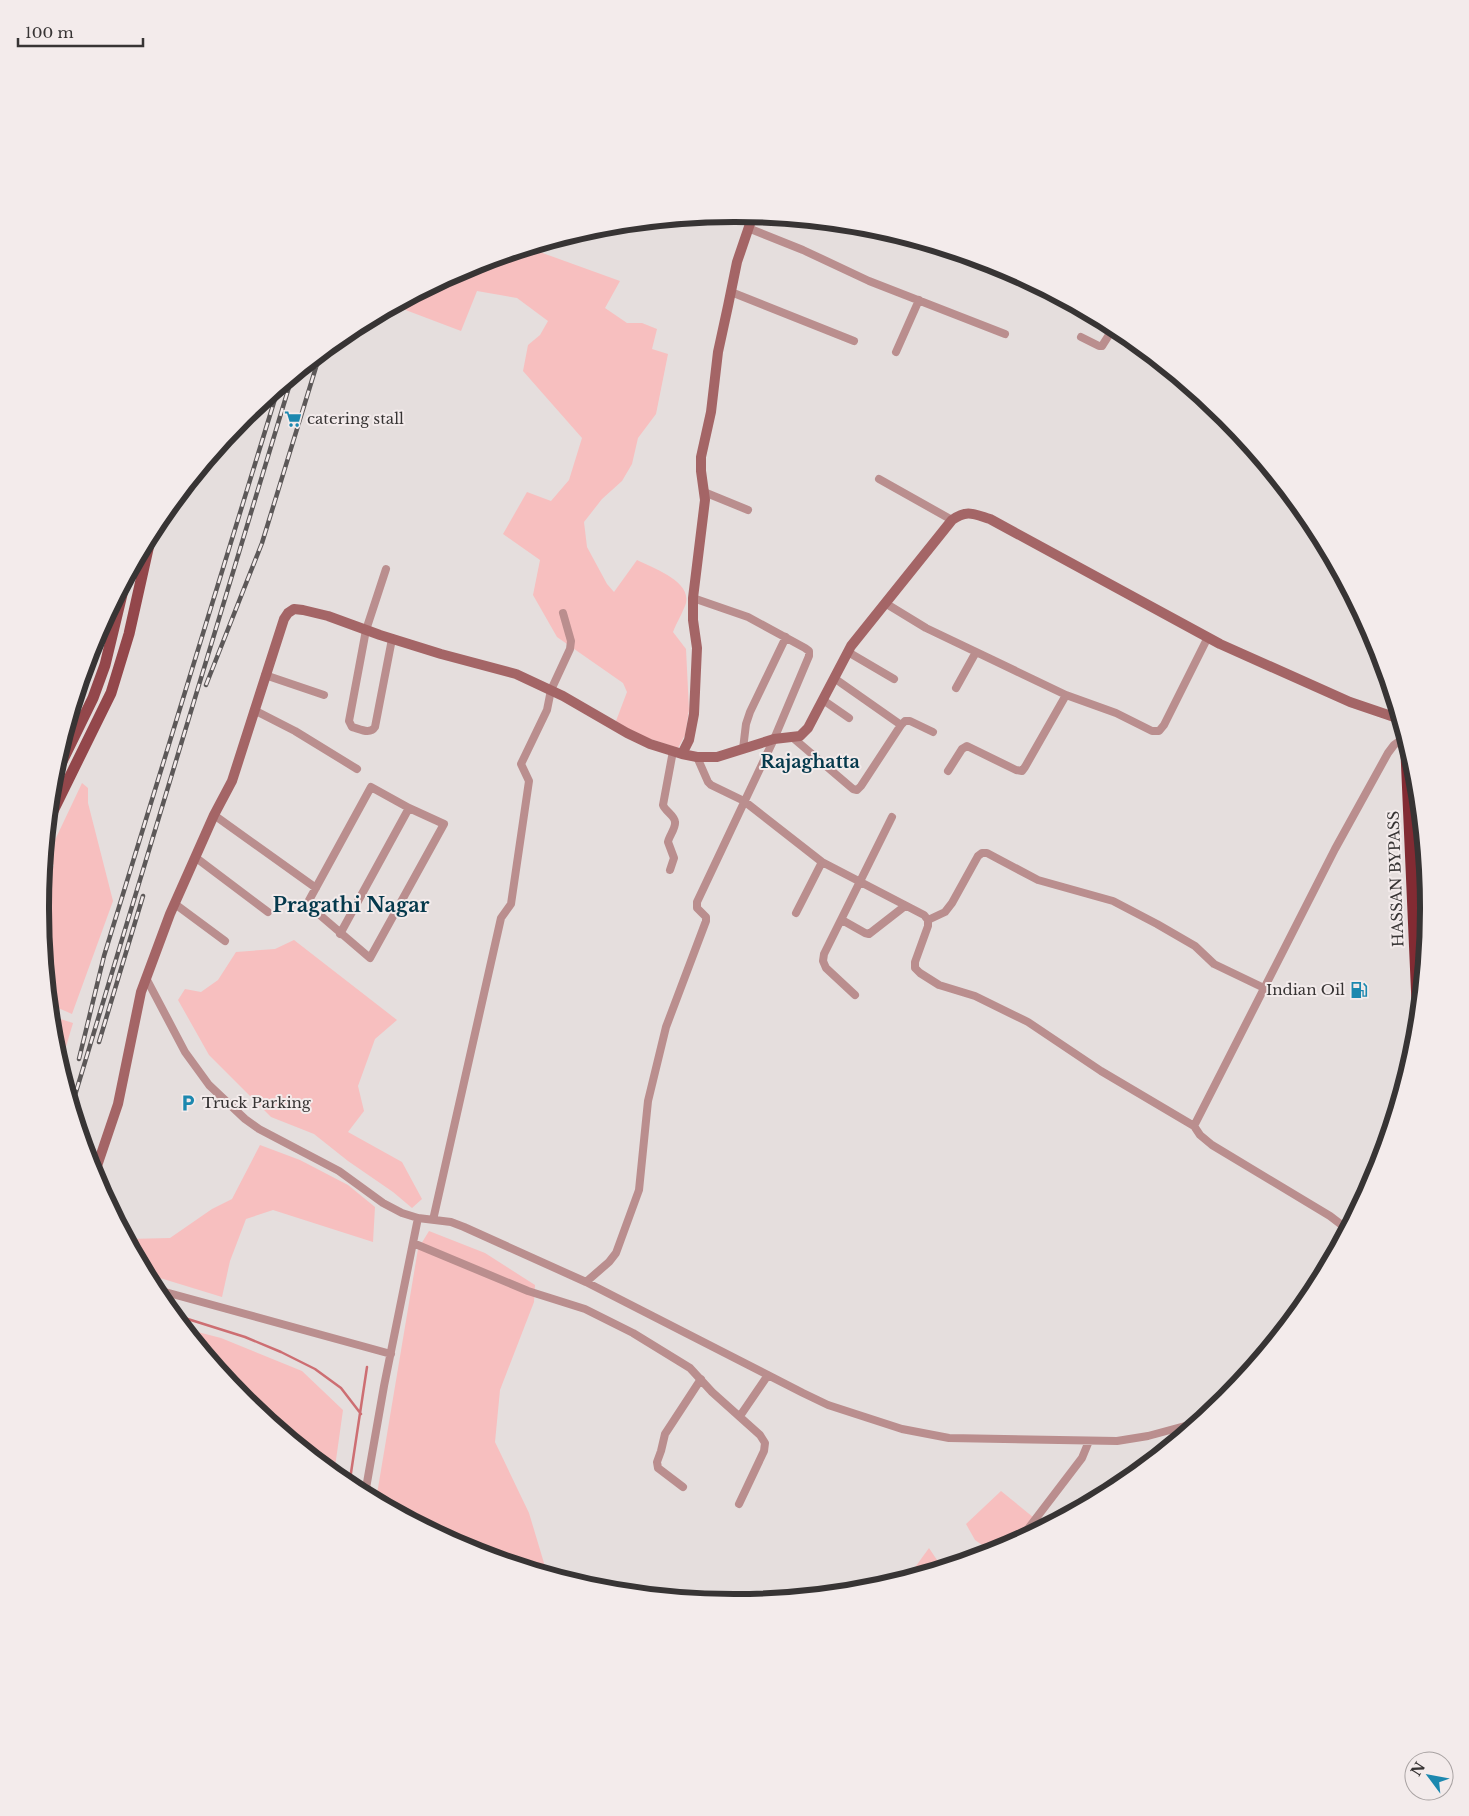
<svg xmlns="http://www.w3.org/2000/svg" width="1469" height="1816" font-family="'Libre Baskerville',serif">
	<rect width="100%" height="100%" fill="#e5dedd"/>
	<path fill="#f7bfbf" d="M538,245L537,251L620,281L605,308L627,323H642L657,329L652,349L668,354L656,414L638,438L632,464L622,481L602,499L584,522L587,547L607,584L614,592L637,560C653,568 691,581 686,603C684,610 676,624 673,632L686,649L689,710L685,735L678,748L636,734L616,721L627,692L623,683L557,637L533,595L540,560L503,534L527,492L551,501L569,480L582,438L523,371L528,345L540,335L548,321L517,298L477,291L461,331L395,306L469,266Z
		M82,783L88,788V803L113,901L72,1014L49,1004L40,908L42,885L54,865L46,859Z
		M294,940L397,1020L375,1039L358,1086L364,1111L348,1132L402,1162L422,1199L412,1208L393,1192L348,1161L314,1134L271,1117L209,1055L178,1000L185,989L201,992L218,980L236,952L275,949Z
		M51,1016L73,1023L60,1067L53,1043Z
		M260,1145L300,1160L348,1185L375,1207L373,1242L273,1210L246,1219L230,1261L222,1297L147,1274L128,1239L170,1238L212,1209L232,1199Z
		M429,1231L485,1253L535,1285L534,1302L500,1390L495,1442L529,1513L547,1573L468,1550L376,1500L418,1249Z
		M186,1329L221,1338L302,1371L343,1410L334,1474L243,1399Z
		M1001,1491L1044,1526L1000,1550L992,1552L975,1540L966,1524Z
		M929,1548L939,1563L943,1567L908,1577Z"/>
	<g fill="none" stroke-linecap="round" stroke-linejoin="round">
		<path stroke="#cd6e72" stroke-width="2.5" d="M175,1315L245,1337L281,1352L315,1369L341,1388L361,1414
			M349,1486L367,1367"/>
		<path stroke="#ba8e8e" stroke-width="8" d="M748,228L803,250L869,281L1005,334
			M731,292L854,341
			M1081,337L1099,346H1102L1114,327
			M896,352L919,300
			M879,479L952,520
			M704,492L748,510
			M386,569L366,630L349,721L352,727C360,729 370,735 375,727L392,639
			M885,603L926,628L1066,695L1116,713L1152,731H1159L1164,725L1208,637
			M848,652L894,679
			M265,675L324,695
			M956,688L976,652
			M823,700L849,718
			M254,710L295,731L357,769
			M72,711L83,717
			M901,725L905,721H910L933,732
			M792,737L853,789L857,790L861,786L901,725L834,678
			M743,749L746,724L750,712L786,637
			M697,757L708,782L711,785L744,801L822,862L924,915L928,920V926L915,962V968L920,973L939,985L975,996L1028,1022L1101,1071L1194,1126L1200,1135L1212,1145L1330,1216L1347,1229
			M948,771L962,749L967,746L1016,770L1022,771L1025,767L1066,695
			M371,787L409,808L444,824L370,958L307,904Z
			M214,815L316,888
			M195,857L268,912
			M670,870L674,858L668,842C669,836 676,828 675,822C675,816 665,811 663,805L673,751
			M175,904L225,941
			M796,913L822,862
			M842,920L865,933L869,934L905,906
			M928,920L945,912L952,903L978,856L982,853H987L1038,880L1113,901L1157,924L1195,946L1214,964L1264,988
			M340,934L409,808
			M146,978L185,1052L209,1085L245,1119L259,1129L339,1171L383,1203L402,1213L418,1218L451,1222L464,1227L586,1282L803,1393L828,1405L902,1429L949,1438L1117,1441L1148,1436L1196,1423
			M855,995L826,968L823,961L824,954L892,817
			M1194,1126L1335,849L1388,753L1394,745L1405,737
			M433,1220L501,918L511,904L529,781L521,764L547,710L551,690L570,649L571,641L563,613
			M413,1243L528,1291L585,1309L633,1333L690,1368L712,1392L760,1435L765,1443L764,1451L739,1504
			M586,1282L609,1262L616,1253L639,1190L648,1101L666,1027L706,921V917L697,908V902L774,739L809,656V651L805,648L748,617L693,598
			M154,1289L391,1354
			M740,1416L768,1375
			M683,1487L658,1468L657,1462L661,1451L665,1434L701,1379
			M365,1494L384,1386L418,1218
			M1021,1538L1082,1458L1089,1441"/>
		<path stroke="#a46566" stroke-width="10" d="M682,754L697,757H717L774,739L800,736L808,728L851,646L952,520C967,509 974,514 990,519L1220,644L1350,702L1400,719
			M94,1175L118,1104L141,992L170,914L214,815L232,781L284,619L288,613L294,609L303,610L328,616L380,635L441,654L516,674L563,696L627,733L650,744L682,754L689,740L694,714L697,648L693,620V598L705,500L701,471V457L711,412L718,352L728,306L737,262L753,215"/>
		<path stroke="#93474b" stroke-width="11" d="M53,780L93,698L105,665L125,582
			M49,819L111,693L129,634L152,531"/>
		<path stroke="#822b33" stroke-width="14" d="M1407,742L1419,1014"/>
		<g stroke="#5c5858" stroke-width="4.5">
			<path id="rail" d="M206,685L262,543L320,354
				M99,1042L143,896
				M79,1059L104,956L278,389
				M72,1105L292,377"/>
		</g>
		<use href="#rail" stroke="#f3ebeb" stroke-width="2.5" stroke-dasharray="8" stroke-linecap="butt"/>
	</g>
	<defs>
		<g id="supermarket-bare" transform="scale(1.35)"><path d="M-6-5.5h2.5l.6 2H6L4.5 2H-2.5L-4.4-4H-6ZM-1.5 3.2a1.3 1.3 0 1 0 .1 0ZM3 3.2a1.3 1.3 0 1 0 .1 0Z" fill="#1c88af" stroke="#f3ebeb" stroke-width="2.5" paint-order="stroke"/></g>
		<g id="fuel-bare" transform="scale(1.35)"><path d="M-5.5-6h7V0h2V4h1.3V-2.5L3-4.5l.8-.8L6-3V5H2.5V1h-1V6h-7ZM-4.2-4.7v3.2H.2V-4.7Z" fill="#1c88af" stroke="#f3ebeb" stroke-width="2.5" paint-order="stroke"/></g>
		<g id="parking-bare" transform="scale(1.35)"><path d="M-3.5-5.5H1a3.5 3.5 0 0 1 0 7H-1V5.5H-3.5ZM-1-3.4V-.6H.8a1.4 1.4 0 0 0 0-2.8Z" fill="#1c88af" stroke="#f3ebeb" stroke-width="2.5" paint-order="stroke"/></g>
	</defs>
	<g fill-rule="evenodd">
		<use href="#supermarket-bare" x="293" y="419"/>
		<use href="#fuel-bare" x="1359" y="990"/>
		<use href="#parking-bare" x="188" y="1103"/>
	</g>
	<g text-anchor="middle" stroke-width="4" stroke-linejoin="round" paint-order="stroke">
		<g font-size="15" fill="#373434" stroke="#f3ebeb" text-anchor="start">
			<text x="307" y="424">catering stall</text>
			<text x="1345" y="995" text-anchor="end">Indian Oil</text>
			<text x="202" y="1108">Truck Parking</text>
		</g>
		<g font-size="15" fill="#373434" stroke="#f3ebeb">
			<text transform="translate(1396 879) rotate(-92)" y="5">HASSAN BYPASS</text>
		</g>
		<g font-size="18" font-weight="bold" fill="#05394c" stroke="#f3ebeb">
			<text x="810" y="768">Rajaghatta</text>
		</g>
		<g font-size="20" font-weight="bold" fill="#05394c" stroke="#f3ebeb">
			<text x="351" y="912">Pragathi Nagar</text>
		</g>
	</g>
	<path d="M0 0H1469V1816H0ZM734 222H735A685 685 0 0 1 1420 907V909A685 685 0 0 1 735 1594H734A685 685 0 0 1 49 909V907A685 685 0 0 1 734 222Z" fill="#f3ebeb" fill-rule="evenodd"/>
	<path fill="none" stroke="#373434" stroke-width="6" d="M734 222H735A685 685 0 0 1 1420 907V909A685 685 0 0 1 735 1594H734A685 685 0 0 1 49 909V907A685 685 0 0 1 734 222Z"/>
	<g transform="translate(1429 1776) rotate(302)"><circle r="24" fill="#f3ebeb" stroke="#a8a2a2"/>
	<path d="M0-4L9 19L0 12L-9 19Z" fill="#1c88af"/>
	<text y="-8" font-size="14" font-weight="bold" text-anchor="middle" fill="#373434">N</text>
	</g>
	<path d="M18 38v8h125v-8" fill="none" stroke="#373434" stroke-width="2.5"/>
	<text x="25" y="38" font-size="15" fill="#373434" stroke="#f3ebeb" stroke-width="4" paint-order="stroke">100 m</text>
</svg>
